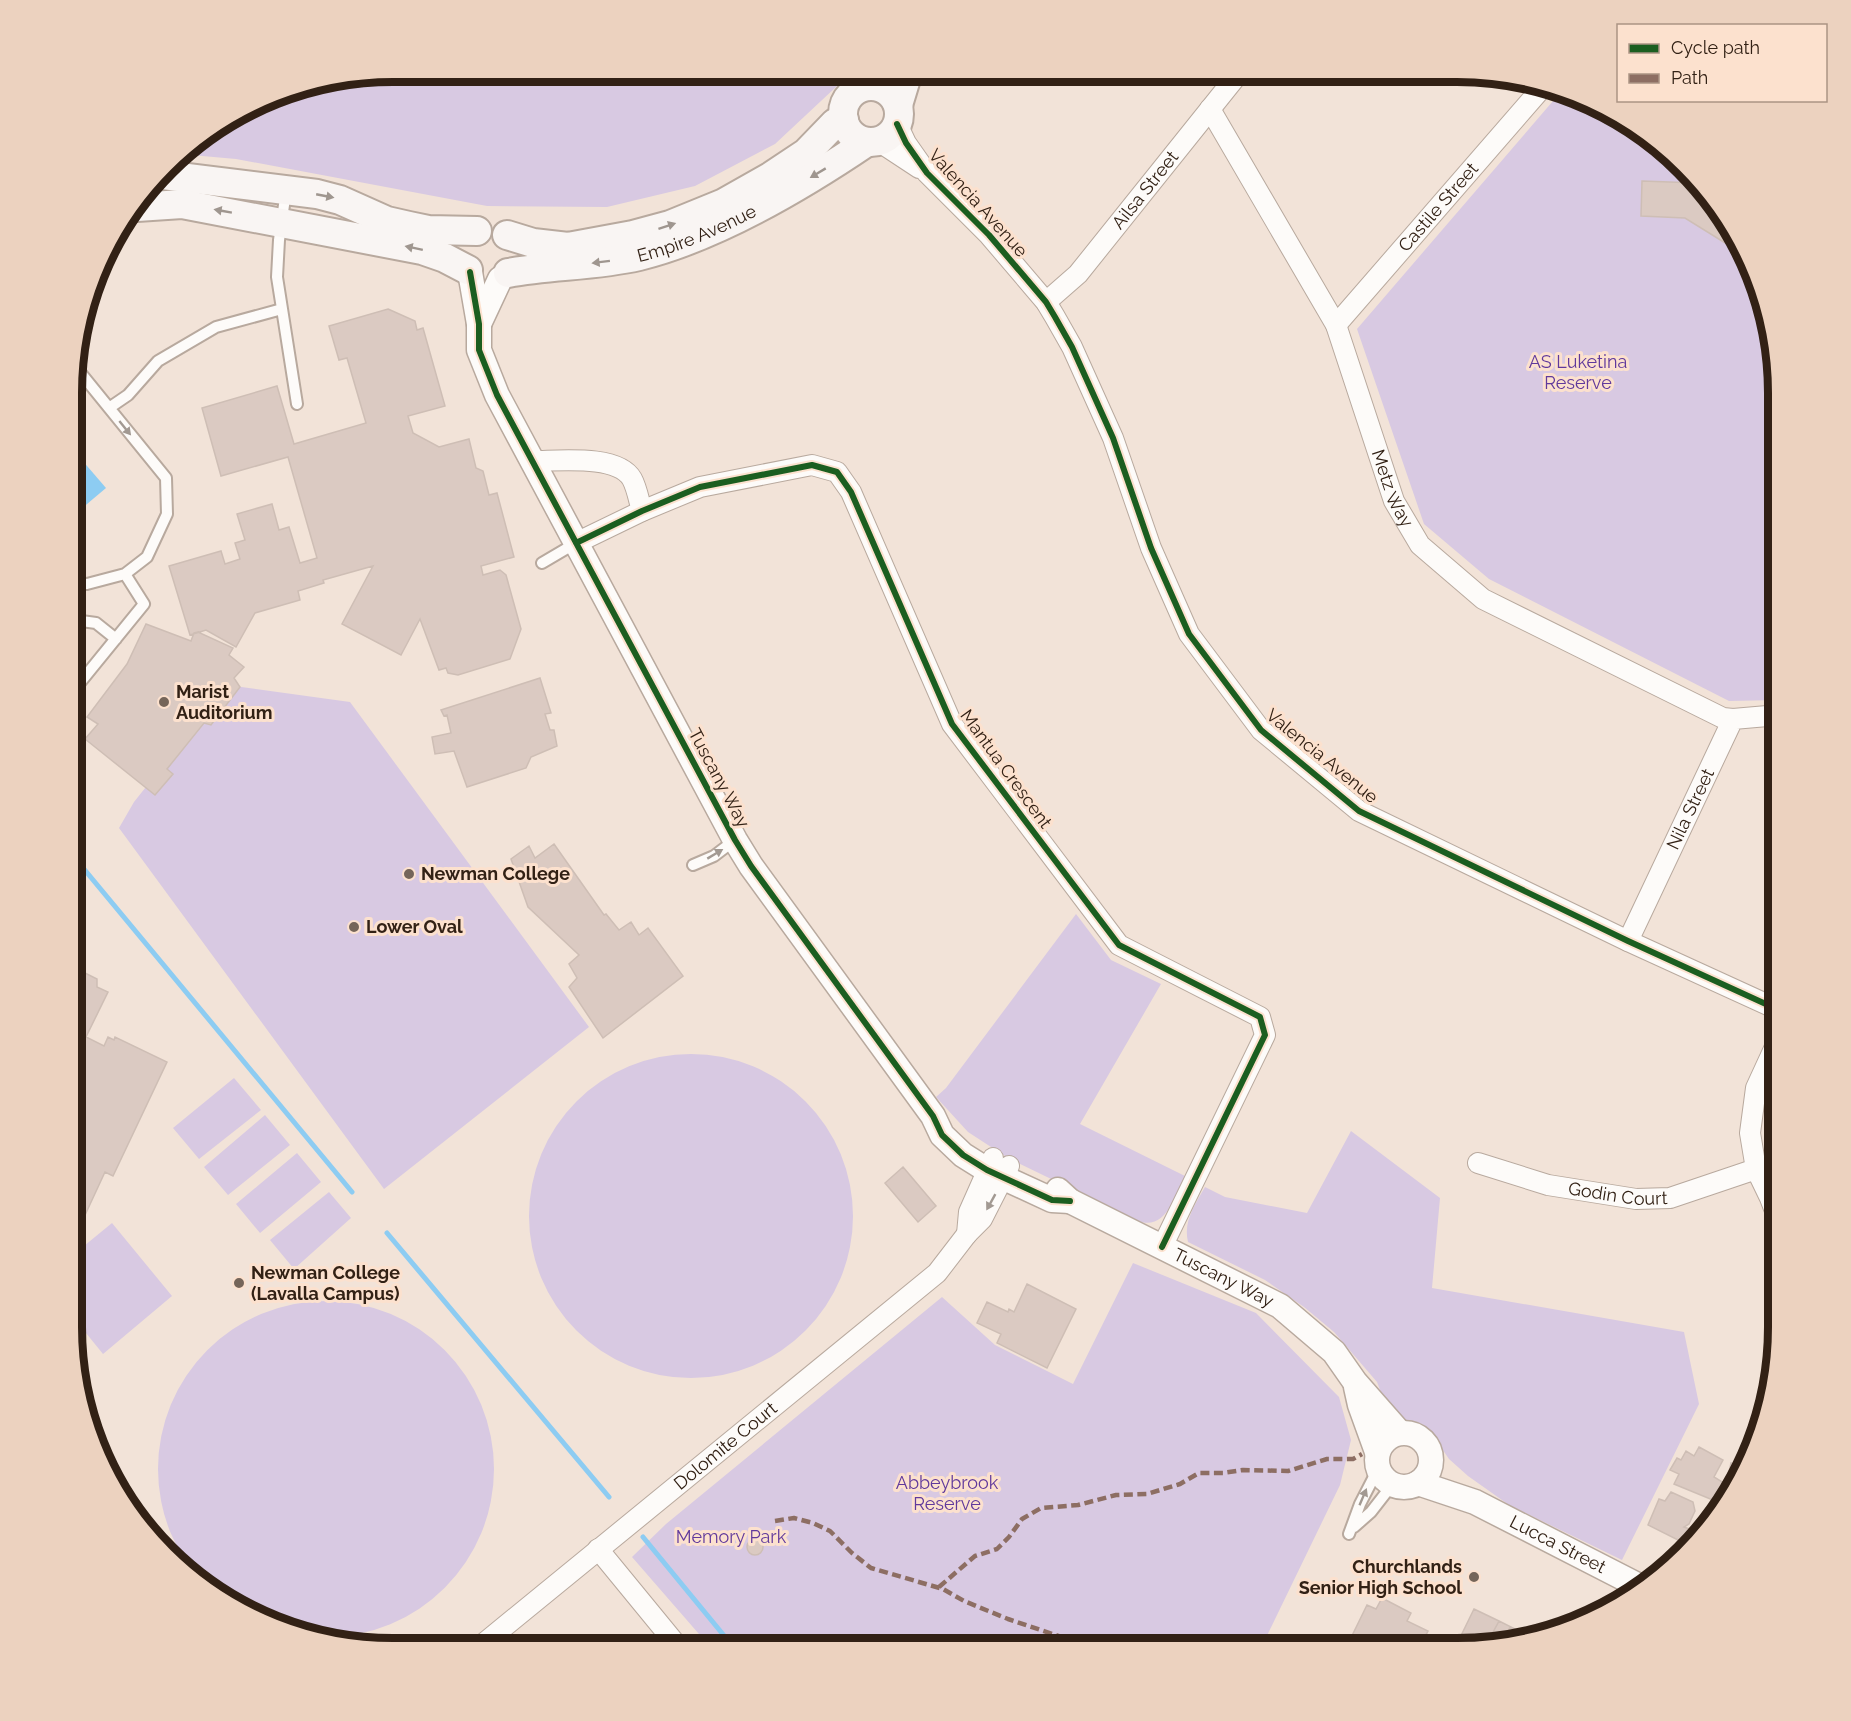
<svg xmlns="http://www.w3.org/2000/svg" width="1851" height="1721" font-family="Raleway,sans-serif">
	<rect width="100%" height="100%" fill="#f2e3d8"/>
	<path fill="#d8c9e2" d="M394,72H852L775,144L695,186L607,207L487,206L236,159L180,154L290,89Z
		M1559,94L1600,105L1699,182L1754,270L1778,372L1779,700L1729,701L1489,579L1424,524L1357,329Z
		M227,685L350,702L589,1027L384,1189L119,828L134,802Z
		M1076,914L1111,960L1161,984L1080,1124L1185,1176C1175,1196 1166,1231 1138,1221L1008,1158L968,1132L936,1097L946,1088Z
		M529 1216a162 162 0 1 1 324 0a162 162 0 1 1-324 0Z
		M234,1078L261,1110L199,1159L173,1128Z
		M265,1115L290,1145L228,1195L204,1167Z
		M1351,1131L1440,1198L1432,1288L1684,1332L1699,1404L1622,1560L1509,1505L1468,1476L1449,1459L1438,1443L1423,1427L1396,1416L1385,1403L1377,1382L1334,1332L1304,1307L1265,1280L1188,1242C1183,1221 1195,1205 1205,1187L1225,1197L1307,1213Z
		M297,1153L321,1182L260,1233L236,1204Z
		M329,1192L351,1218L294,1269L270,1240Z
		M112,1223L172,1296L103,1354L73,1317V1255Z
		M1133,1263L1256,1313L1339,1397L1351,1440L1340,1485L1261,1648L712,1649L632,1557L666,1524L942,1297L995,1345L1073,1384Z
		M158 1469a168 168 0 1 1 336 0a168 168 0 1 1-336 0Z"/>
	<path fill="#8dccf2" d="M75,452L106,488L74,515Z"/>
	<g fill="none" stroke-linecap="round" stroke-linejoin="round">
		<path stroke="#8dccf2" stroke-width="5" d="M74,857L352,1192
			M387,1233L609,1497
			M643,1537L735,1649"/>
	</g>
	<path fill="#dbcac2" stroke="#cebeb5" stroke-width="1.5" d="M1642,181L1697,183L1702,186L1743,254L1685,218L1641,216Z
		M388,309L415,321L417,330L423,328L445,406L408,416L413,433L439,447L469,439L476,468L483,471L489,495L497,493L514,557L481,566L483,575L500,570L506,575L521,629L510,659L458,675L448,673L446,668L439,670L420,619L401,655L342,624L373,566L323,580L324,583L298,591L300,600L255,613L236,647L206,630L190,635L169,566L221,551L225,564L240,559L235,543L245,540L237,514L272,504L279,530L289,527L300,563L317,558L288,457L221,476L202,408L277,386L294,444L366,423L347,358L339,360L329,326Z
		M146,624L191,641L194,633L198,632L233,648L229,655L244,667L234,678L240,687L211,725L204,723L167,769L173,774L155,795L85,739L98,724L87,717L127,664Z
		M540,678L551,713L545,714L550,730H554L557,746L531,757L526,768L467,787L454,751L435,754L432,737L451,733L447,715L444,716L441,710Z
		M554,844L604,915L606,914L619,930L631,922L639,935L648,928L683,976L603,1038L569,987L577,978L569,964L579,955L528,907L511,859L529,846L535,858Z
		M73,967L97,979V987L108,992L86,1037L104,1046L108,1037L114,1040L115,1037L167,1062L113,1176L105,1172L73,1241Z
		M903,1167L936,1206L918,1222L885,1183Z
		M1027,1284L1076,1309L1047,1368L997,1343L1001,1334L977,1323L987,1302L1008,1312L1009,1309L1014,1312Z
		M1767,1405L1768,1410L1754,1448L1747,1445Z
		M1699,1447L1723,1460L1714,1477L1724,1483L1720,1503L1674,1484L1679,1474L1670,1470L1677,1458L1681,1460L1686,1451L1694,1456Z
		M1731,1463L1747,1467L1723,1500Z
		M1671,1492L1693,1502L1695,1511L1689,1524L1684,1527L1698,1532L1688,1545L1648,1525L1659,1499L1665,1501Z
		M747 1547a8 8 0 1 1 16 0a8 8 0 1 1-16 0Z
		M1382,1598L1411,1613L1407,1621L1428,1631L1419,1648H1346L1367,1605L1376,1609Z
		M1474,1609L1499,1621L1529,1636L1478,1648H1455Z
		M1474,1609L1499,1621L1491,1636L1504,1642L1510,1627L1529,1636L1478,1648H1455Z
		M627,1639L634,1647L639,1643L644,1649H612L617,1645L619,1647Z"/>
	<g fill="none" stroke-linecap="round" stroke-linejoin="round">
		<g stroke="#b8a99e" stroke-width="14">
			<path id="service" d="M286,191L279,240L277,277L297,404
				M109,408L128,395L158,361L216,327L282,309
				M542,563L576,543
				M74,583L87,584L125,574L147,557L167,514L166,478L75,366
				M74,620L96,623L116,639
				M74,690L144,604L125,574
				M693,865L714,856L735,840
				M1354,1527L1371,1512L1392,1485
				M1349,1534L1360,1504L1378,1469"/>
		</g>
		<g stroke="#b8a99e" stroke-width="22">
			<g id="minor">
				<path id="s1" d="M1210,109L1336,325L1394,501L1420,545L1483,599L1723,718L1733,719"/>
				<path d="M897,124L906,143L927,173L989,235L1046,302L1055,317L1072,347L1113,438L1151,548L1189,634L1261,730L1359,811L1628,941L1779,1010"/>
				<path d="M878,141L919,168"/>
				<path id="s2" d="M1046,302L1078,274L1239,73"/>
				<path id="s3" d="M1336,325L1541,89"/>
				<path d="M533,461C558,461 618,454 632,479C637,488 639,501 642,511"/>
				<path d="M576,543L642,511L700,487L812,465L837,472L851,492L952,724L1119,945L1260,1017L1265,1035L1162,1247"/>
				<path id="s4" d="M1628,941L1733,719L1779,715"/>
				<path d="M1779,1038L1756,1088L1750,1133L1756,1169L1770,1198L1779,1221"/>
				<path id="s5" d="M1478,1163L1548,1185L1636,1199L1670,1198L1756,1169"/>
				<path d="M967,1234L969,1212L993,1158"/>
				<path d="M598,1549L680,1649"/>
				<path id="s6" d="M477,1649L937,1273L967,1234L982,1219L1009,1166"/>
			</g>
		</g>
		<g stroke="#b8a99e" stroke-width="27">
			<g id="tertiary">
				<path d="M470,272L479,324V350L497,395L735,840L751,866L933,1116L942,1135L963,1155L987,1170L1052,1200L1070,1201"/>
				<path d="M479,324L500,279"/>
				<path id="s7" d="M1058,1190L1070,1201L1280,1306L1334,1352L1355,1382L1399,1432"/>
				<path d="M1356,1387L1360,1405L1377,1452"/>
				<circle cx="1404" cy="1460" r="27"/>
				<path id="s8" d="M1418,1483L1475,1502L1641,1587"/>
			</g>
		</g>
		<g stroke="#b8a99e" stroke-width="32">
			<g id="secondary">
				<circle cx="871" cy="114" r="28"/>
				<path d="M898,105L908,72"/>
				<path d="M163,175L317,194L340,200L387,221L409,226L428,230L477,231"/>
				<path d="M137,207L182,204L422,250L445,258L468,270"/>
				<path d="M507,235L533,243L568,247L633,235L670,225L724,203L770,177L806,153L835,123L844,120"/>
				<path id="s9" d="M508,273C551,265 596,266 639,256C716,237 802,186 867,142"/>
			</g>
		</g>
		<use href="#service" stroke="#fdfbf9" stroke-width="10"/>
		<use href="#minor" stroke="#fdfbf9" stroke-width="20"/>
		<use href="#tertiary" stroke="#fdfbf9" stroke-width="24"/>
		<use href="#secondary" stroke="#f9f5f3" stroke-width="28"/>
		<path stroke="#8d6e63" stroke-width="4.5" stroke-dasharray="9 4.5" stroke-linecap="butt" d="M775,1521L794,1518L813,1523L830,1531L852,1553L871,1568L943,1589L964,1601L1008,1619L1097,1649
			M939,1587L975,1556L997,1549L1009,1537L1022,1519L1041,1508L1078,1505L1116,1495L1147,1494L1180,1484L1199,1473H1223L1243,1470L1288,1471L1327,1459H1353L1362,1454"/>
		<g stroke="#fce1ce" stroke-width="10">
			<path id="cycleway" d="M897,124L906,143L927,173L989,235L1046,302L1055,317L1072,347L1113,438L1151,548L1189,634L1261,730L1359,811L1628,941L1779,1010
				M470,272L479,324V350L497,395L735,840L751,866L933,1116L942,1135L963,1155L987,1170L1052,1200L1070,1201
				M576,543L642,511L700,487L812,465L837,472L851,492L952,724L1119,945L1260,1017L1265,1035L1162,1247"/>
		</g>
		<use href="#cycleway" stroke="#1b5e20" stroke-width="6"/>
	</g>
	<defs><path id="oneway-solid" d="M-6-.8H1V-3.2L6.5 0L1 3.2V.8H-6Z" transform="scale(1.5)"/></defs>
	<g fill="#9f968f">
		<use href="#oneway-solid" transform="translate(818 173) rotate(149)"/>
		<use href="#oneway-solid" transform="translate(325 196) rotate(11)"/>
		<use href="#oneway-solid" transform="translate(223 211) rotate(-170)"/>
		<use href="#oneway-solid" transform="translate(667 226) rotate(-18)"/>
		<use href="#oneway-solid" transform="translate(414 248) rotate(-168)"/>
		<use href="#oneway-solid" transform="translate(601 262) rotate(173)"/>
	</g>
	<g fill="#a29992">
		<use href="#oneway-solid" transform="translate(125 428) rotate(51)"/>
		<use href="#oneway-solid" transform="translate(715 854) rotate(-31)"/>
		<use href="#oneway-solid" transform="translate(991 1202) rotate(119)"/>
		<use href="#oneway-solid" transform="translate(1363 1497) rotate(-67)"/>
	</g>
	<g fill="#756559" stroke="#fce1ce" stroke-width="2">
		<circle cx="164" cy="702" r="6"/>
		<circle cx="409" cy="874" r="6"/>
		<circle cx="354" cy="927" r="6"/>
		<circle cx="239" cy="1283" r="6"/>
		<circle cx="1474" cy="1577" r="6"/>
	</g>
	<g text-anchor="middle" stroke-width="6" stroke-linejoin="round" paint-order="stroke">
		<g font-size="18" fill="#322115" stroke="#fce1ce">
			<text dy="6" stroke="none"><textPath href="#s2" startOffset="150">Ailsa Street</textPath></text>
			<text transform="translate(978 203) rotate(48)" y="6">Valencia Avenue</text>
			<text dy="6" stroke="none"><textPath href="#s3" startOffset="156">Castile Street</textPath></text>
			<text dy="6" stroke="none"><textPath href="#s9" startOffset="194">Empire Avenue</textPath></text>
			<text dy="6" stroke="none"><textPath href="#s1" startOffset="423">Metz Way</textPath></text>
			<text transform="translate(1322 756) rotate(39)" y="6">Valencia Avenue</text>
			<text transform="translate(1006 769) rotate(54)" y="6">Mantua Crescent</text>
			<text transform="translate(719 778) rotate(62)" y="6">Tuscany Way</text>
			<text dy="6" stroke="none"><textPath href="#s4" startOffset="146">Nila Street</textPath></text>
			<text dy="6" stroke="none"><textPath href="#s5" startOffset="144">Godin Court</textPath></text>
			<text dy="6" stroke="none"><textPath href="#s7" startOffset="188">Tuscany Way</textPath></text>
			<text dy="6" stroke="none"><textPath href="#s6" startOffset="321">Dolomite Court</textPath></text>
			<text dy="6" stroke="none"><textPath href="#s8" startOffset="153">Lucca Street</textPath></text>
		</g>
		<g font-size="18" fill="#60399c" stroke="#fce1ce">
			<text x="1578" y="368">AS Luketina<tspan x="1578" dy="21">Reserve</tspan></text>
			<text x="947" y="1489">Abbeybrook<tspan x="947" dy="21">Reserve</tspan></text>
			<text x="731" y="1543">Memory Park</text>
		</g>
		<g font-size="18" font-weight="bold" fill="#322115" stroke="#fce1ce" text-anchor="start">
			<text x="176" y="698">Marist<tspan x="176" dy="21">Auditorium</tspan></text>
			<text x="421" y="880">Newman College</text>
			<text x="366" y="933">Lower Oval</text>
			<text x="251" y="1279">Newman College<tspan x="251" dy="21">(Lavalla Campus)</tspan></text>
			<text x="1462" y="1573" text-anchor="end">Churchlands<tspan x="1462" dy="21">Senior High School</tspan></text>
		</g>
	</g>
	<path d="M0 0H1851V1721H0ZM393 82H1457A311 311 0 0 1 1768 393V1327A311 311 0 0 1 1457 1638H393A311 311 0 0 1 82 1327V393A311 311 0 0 1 393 82Z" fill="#ecd2bf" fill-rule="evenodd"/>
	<path fill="none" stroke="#322115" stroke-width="8" d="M393 82H1457A311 311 0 0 1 1768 393V1327A311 311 0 0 1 1457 1638H393A311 311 0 0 1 82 1327V393A311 311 0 0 1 393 82Z"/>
	<rect x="1617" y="24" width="210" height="78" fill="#fce1ce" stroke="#ab9484" stroke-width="1.5"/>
	<rect x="1629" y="44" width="30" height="9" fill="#1b5e20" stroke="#ab9484" stroke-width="1.5"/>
	<text x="1671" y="54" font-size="18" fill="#322115">Cycle path</text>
	<rect x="1629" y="74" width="30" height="9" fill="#8d6e63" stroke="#ab9484" stroke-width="1.5"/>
	<text x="1671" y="84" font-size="18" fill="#322115">Path</text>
</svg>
